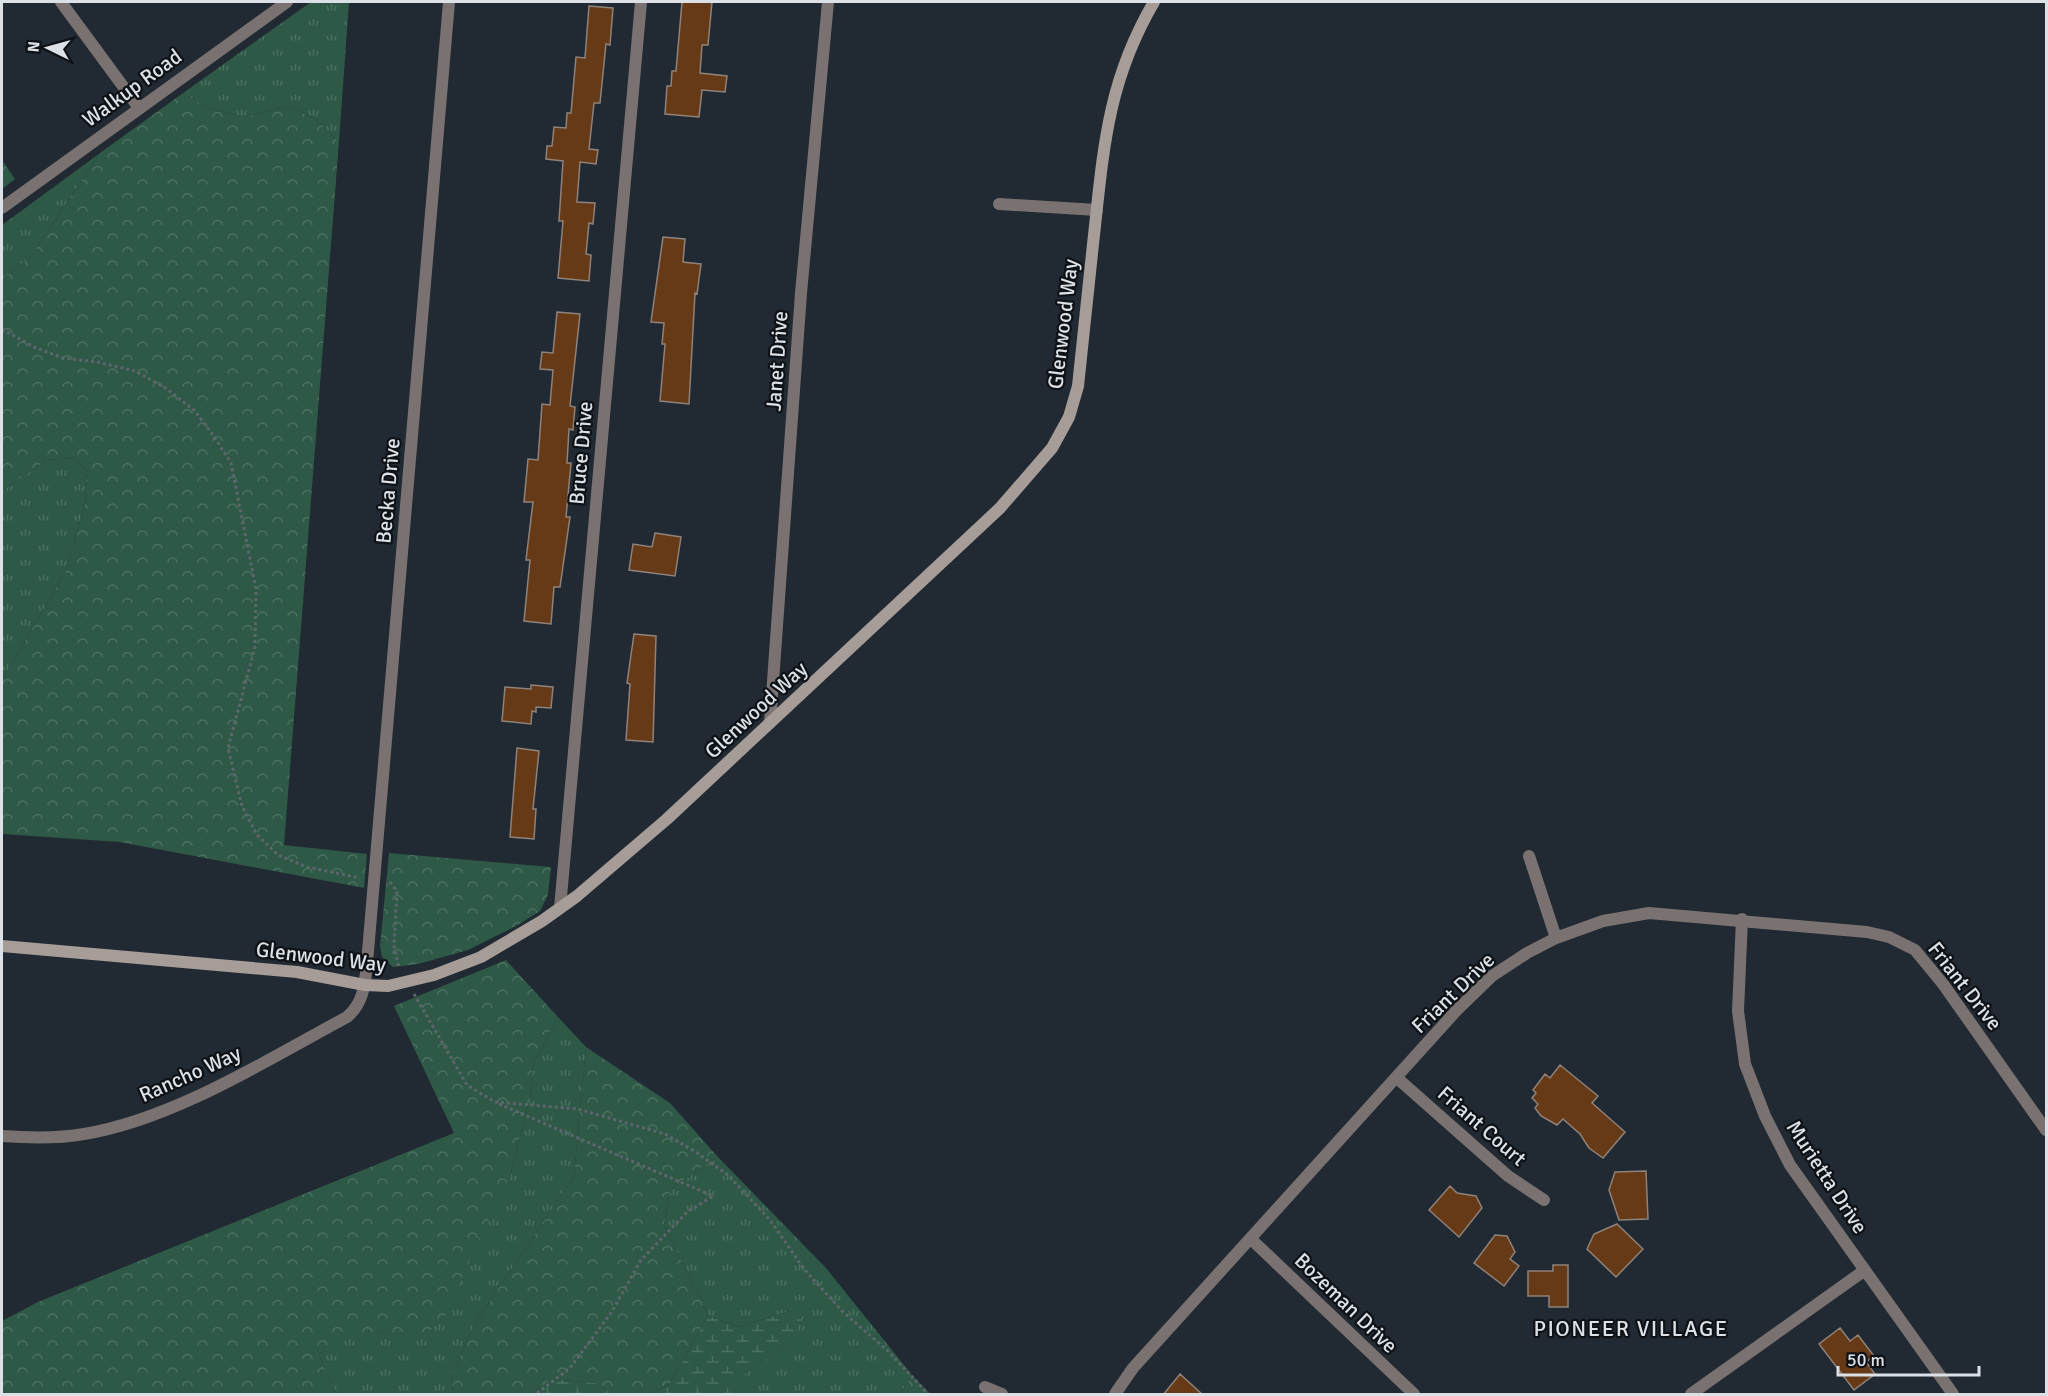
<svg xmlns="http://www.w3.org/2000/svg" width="2048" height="1396" font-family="Signika,sans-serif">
	<defs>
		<pattern id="grass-tufts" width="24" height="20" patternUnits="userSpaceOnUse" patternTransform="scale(1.5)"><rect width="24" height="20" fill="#2d5946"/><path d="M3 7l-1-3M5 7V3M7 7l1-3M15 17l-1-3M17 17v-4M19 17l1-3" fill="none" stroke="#4b7161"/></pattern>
		<pattern id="forest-crowns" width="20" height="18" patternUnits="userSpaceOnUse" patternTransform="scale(1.5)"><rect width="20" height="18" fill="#2d5946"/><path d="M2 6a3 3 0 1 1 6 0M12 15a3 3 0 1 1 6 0" fill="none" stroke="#4b7161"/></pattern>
		<pattern id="wetland-marsh" width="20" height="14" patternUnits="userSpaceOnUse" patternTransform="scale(1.5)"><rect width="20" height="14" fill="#2d5946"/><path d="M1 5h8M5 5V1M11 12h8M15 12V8" fill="none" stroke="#4b7161"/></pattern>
	</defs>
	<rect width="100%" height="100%" fill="#212932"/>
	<path fill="url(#grass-tufts)" d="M311,2H349L339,142L317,120L290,106L245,117L211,109L183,93Z
		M100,153L31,256L2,280V225Z
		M74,458L87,471L85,504L66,571L2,680V496L7,487L47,460Z
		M558,1017L586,1047L574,1176L476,1322L453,1372L452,1394H337L319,1355L338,1332H377L419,1339L510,1177L530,1098L533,1065Z
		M717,1156L826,1268L912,1375L900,1394H734L735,1380L787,1346L790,1311L738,1327L708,1315L664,1225L670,1190Z"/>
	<path fill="url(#forest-crowns)" d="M183,93L211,109L245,117L290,106L317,120L339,142L284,845L367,854L364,888L120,842L2,834V680L66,571L85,504L87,471L74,458L47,460L7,487L2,496V280L31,256L100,153Z
		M2,160L15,179L2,189Z
		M389,853L551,867L548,895L540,911L518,925L468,950L418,964L393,967L382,957L380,946Z
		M506,960L558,1017L533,1065L530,1098L510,1177L483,1230L445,1317L419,1340L377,1332L338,1333L319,1355L337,1394H2V1321L38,1302L454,1133L394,1006Z
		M586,1047L670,1103L717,1156L670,1190L664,1225L708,1315L670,1384L649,1394H613L596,1383L551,1379L532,1394H452L453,1372L476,1322L574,1176Z
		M912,1375L930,1394H900Z"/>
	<path fill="url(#wetland-marsh)" d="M790,1311L804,1317L787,1346L736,1380L734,1394H649L670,1384L708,1315L738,1327Z
		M551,1379L596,1383L613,1394H532Z"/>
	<path fill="#663a17" stroke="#8f827a" stroke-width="1.5" d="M682,2H712L708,45H702L700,73L727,76L725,92L702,90L699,117L665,114L667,86H671L672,71H676Z
		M589,6L613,8L610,45L606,44L600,103H594L589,149L598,150L596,164L580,162L577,202L595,203L593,224L589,223L586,254L591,255L589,281L558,278L563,221H559L563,161L546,159L547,146H552L554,127L566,128L567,113H571L576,57L585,58Z
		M663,237L685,239L683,262L701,264L697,294L695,293L689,404L660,401L665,344H662L664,323L651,322Z
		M557,312L580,314L570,406L575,407L573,430L569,429L567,463H571L566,517H570L560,587H554L551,624L524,621L530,560H526L533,502H524L528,459L538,460L542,404L550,405L553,370L540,369L542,352L553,353Z
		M655,533L681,537L675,576L629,570L633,544L652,547Z
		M634,634L656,636L653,742L626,740L630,684L627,683Z
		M531,685L553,687L551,708L536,707V712L532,711L531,724L502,721L505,687L531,689Z
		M517,748L539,751L533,809H536L534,839L510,837Z
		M1560,1065L1598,1096L1592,1103L1625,1132L1603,1158L1589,1148L1580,1134L1563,1119L1557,1125L1541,1116L1535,1108L1538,1104L1532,1098L1536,1093L1533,1090L1545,1074L1550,1078Z
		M1646,1171L1648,1219L1619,1220L1609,1190L1615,1172Z
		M1450,1186L1457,1193L1476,1196L1482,1208L1459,1237L1429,1210Z
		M1617,1224L1643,1249L1616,1277L1587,1249L1594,1234Z
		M1495,1235L1507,1236L1515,1252L1510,1259L1519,1266L1504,1286L1474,1263Z
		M1553,1265H1568V1307H1549V1296H1528V1271H1553Z
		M1840,1328L1850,1341L1858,1335L1874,1356L1866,1362L1875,1374L1854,1390L1819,1344Z
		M1180,1374L1203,1395H1163Z"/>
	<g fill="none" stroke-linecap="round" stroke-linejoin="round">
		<path stroke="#5e656d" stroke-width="3" stroke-dasharray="3 3" stroke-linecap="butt" d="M2,329L34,347L63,358L97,362L135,371L164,387L194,410L213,435L231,463L256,589L255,647L228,748L242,806L257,835L278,855L307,867L360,878
			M390,882L397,891L394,946L399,968
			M414,994L467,1085L495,1102L578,1109L665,1134L696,1152L728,1175L770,1220L804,1269L843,1312L888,1351L928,1394
			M499,1104L713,1196L687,1212L641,1260L611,1313L570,1368L536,1394"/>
		<path stroke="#797270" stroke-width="12" d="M61,2L139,108
			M999,204L1097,210
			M2,208L287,2
			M770,723L801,293L828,2
			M1529,856L1556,938
			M560,908L641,2
			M1742,919L1738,1011L1745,1064L1765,1116L1790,1165L1953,1394
			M1397,1078L1508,1176L1544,1200
			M2,1136C29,1138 56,1139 84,1134C172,1120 269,1059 347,1017C364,1003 365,983 367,963L449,2
			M1252,1240L1414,1394
			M985,1387L1002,1394
			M1115,1394L1133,1368L1456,1011L1492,976L1527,953L1556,938L1603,921L1649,913L1867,932L1889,937L1915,950L1943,984L2046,1130
			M1691,1394L1865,1270"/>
		<path stroke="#a69c98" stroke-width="12" d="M2,946L297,972L365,985L388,986L434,975L481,957L542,921L577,896L667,819L1000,508L1052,448L1069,417L1078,386C1084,332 1089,279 1095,226C1104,141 1110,77 1154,2"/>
	</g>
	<g text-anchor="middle" stroke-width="4.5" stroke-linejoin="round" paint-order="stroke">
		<g font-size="21" fill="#dce1e7" stroke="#0e1216">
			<text transform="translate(132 88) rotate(-36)" y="7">Walkup Road</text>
			<text transform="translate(1063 324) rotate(-83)" y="7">Glenwood Way</text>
			<text transform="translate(777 361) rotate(-86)" y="7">Janet Drive</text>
			<text transform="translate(581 453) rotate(-85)" y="7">Bruce Drive</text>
			<text transform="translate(388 491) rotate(-85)" y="7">Becka Drive</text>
			<text transform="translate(756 710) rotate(-43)" y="7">Glenwood Way</text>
			<text transform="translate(321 957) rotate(7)" y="7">Glenwood Way</text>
			<text transform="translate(1965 986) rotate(52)" y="7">Friant Drive</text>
			<text transform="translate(1453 993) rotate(-44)" y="7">Friant Drive</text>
			<text transform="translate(190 1074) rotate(-24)" y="7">Rancho Way</text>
			<text transform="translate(1482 1126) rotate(41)" y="7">Friant Court</text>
			<text transform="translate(1827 1177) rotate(57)" y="7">Murietta Drive</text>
			<text transform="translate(1346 1303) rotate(44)" y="7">Bozeman Drive</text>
		</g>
		<g font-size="22" letter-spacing="1.5" fill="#dce1e7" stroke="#0e1216">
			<text x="1631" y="1336">PIONEER VILLAGE</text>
		</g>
	</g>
	<rect width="2048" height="1396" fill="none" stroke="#dce1e7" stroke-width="6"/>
	<g transform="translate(48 48) rotate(275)" stroke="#0e1216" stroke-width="4.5" paint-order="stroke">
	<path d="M0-4.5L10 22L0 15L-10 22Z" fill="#dce1e7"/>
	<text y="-9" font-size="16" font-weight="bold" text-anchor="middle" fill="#dce1e7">N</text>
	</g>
	<path d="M1838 1366v9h141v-9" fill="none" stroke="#dce1e7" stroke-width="3"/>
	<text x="1847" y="1366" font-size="18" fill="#dce1e7" stroke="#0e1216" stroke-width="4.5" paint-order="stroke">50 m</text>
</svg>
